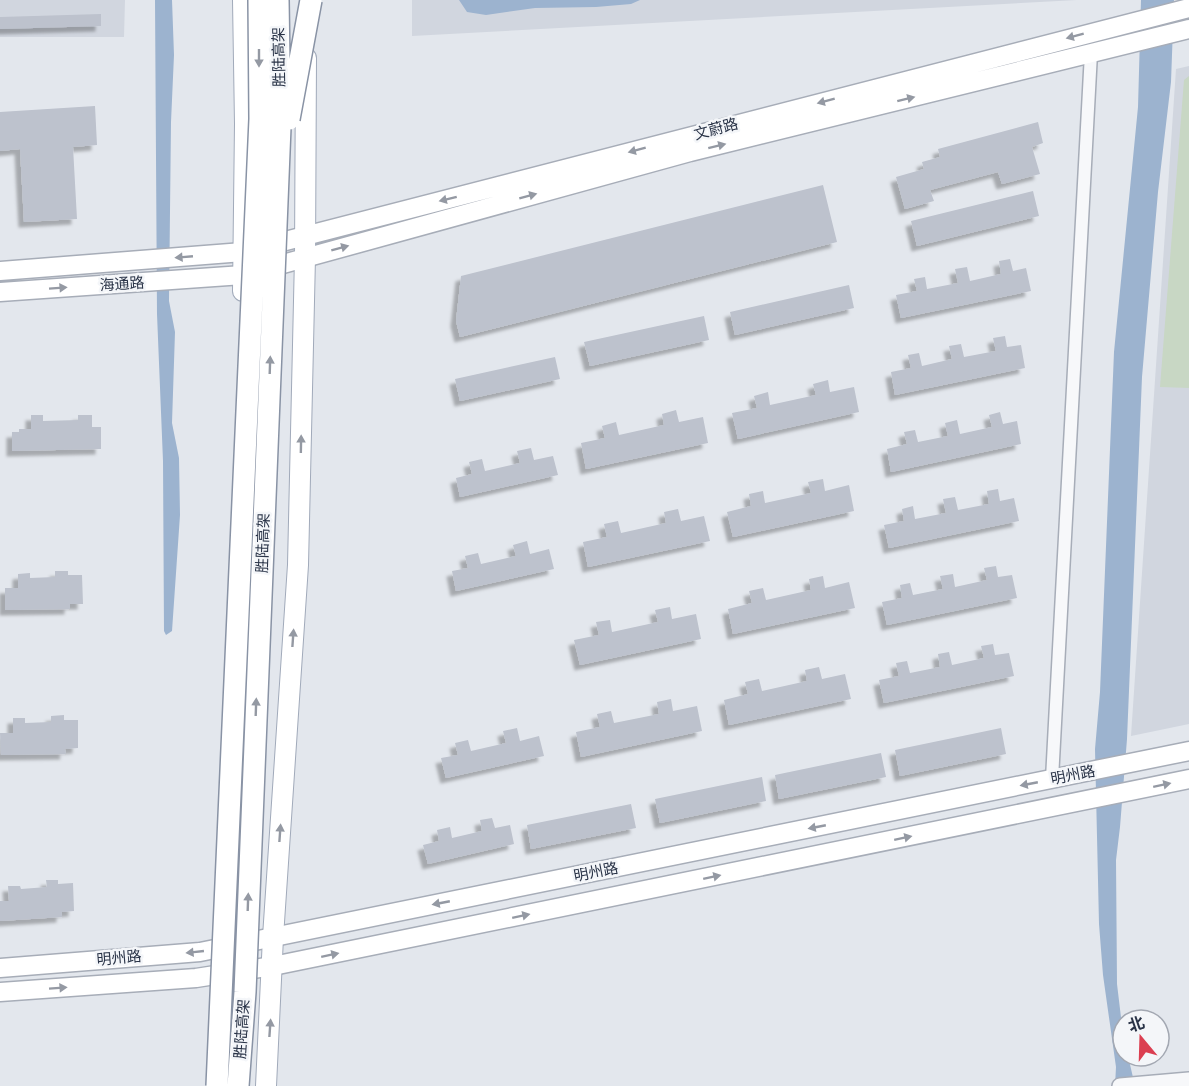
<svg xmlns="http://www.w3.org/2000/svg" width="1189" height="1086" font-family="'PT Sans Narrow','Noto Sans SC',sans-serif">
	<defs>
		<filter id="shadow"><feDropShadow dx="-5.5" dy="5.5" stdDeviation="1.5" flood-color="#0004"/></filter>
	</defs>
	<rect width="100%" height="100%" fill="#e3e7ed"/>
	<path fill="#d1d6df" d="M0,0H125L124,37H0Z
		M412,0H1077L412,36Z
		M1189,66V724L1131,736L1176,69Z"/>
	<path fill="#c8d7c4" d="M1189,76V388L1160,387L1184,80Z"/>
	<path fill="#9cb3cf" d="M155,0H172L174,55L171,122L169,301L175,332L172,423L179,458L180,515L172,631L166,635L164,631L163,461L157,314Z
		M459,0H640L631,4L596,7L535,8L486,15L467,12Z
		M1141,0H1174L1171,82L1158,192L1142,377L1127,739L1120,827L1116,860L1117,984L1123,1034V1056H1128L1135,1086H1115L1116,1067L1103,975L1099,924L1095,749L1100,692L1114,352L1138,107Z"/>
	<path fill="#bdc2cd" filter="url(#shadow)" d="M101,14V26L0,29V17Z
		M95,106L97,145L73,147L77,219L24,222L20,149L0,151V112Z
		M1038,122L1043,143L1032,147L1040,174L1002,184L998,172L930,190L934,201L905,209L896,177L924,169L922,162L940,157L938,149Z
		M823,185L837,242L460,337L456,321L461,276Z
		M1033,191L1039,216L917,246L911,221Z
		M1010,259L1013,271L1026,268L1031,291L901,318L896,295L917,291L914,279L925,277L927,289L958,283L955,269L967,267L970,281L1001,274L999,261Z
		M849,285L854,308L735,335L730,312Z
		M704,316L709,340L590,366L584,342Z
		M1005,336L1007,347L1021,345L1025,368L895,395L891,372L911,368L908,355L919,353L922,366L952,359L949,346L961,344L964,357L996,351L993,338Z
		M555,357L560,379L460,401L455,379Z
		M828,380L830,392L854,387L859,412L738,439L732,413L757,408L754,396L768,392L770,405L816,395L813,384Z
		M676,410L679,422L703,417L708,443L586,469L581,443L605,438L602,426L616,422L619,435L664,425L662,414Z
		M1000,412L1003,424L1017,421L1021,444L891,472L887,449L907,444L904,432L915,430L918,442L948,436L945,423L957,420L960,434L992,427L989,415Z
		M31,415H43V421L78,420V415H92V427H101V449L12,451V432H19V429H31Z
		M531,448L534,460L553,456L558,475L460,497L456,478L472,474L469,462L482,459L485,471L520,463L517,451Z
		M823,479L825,491L849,485L854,511L733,537L727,512L751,506L749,494L763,491L765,503L811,493L808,482Z
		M998,489L1000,501L1014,498L1019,521L889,548L884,525L904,521L902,509L913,506L915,519L946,513L943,499L955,497L958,510L989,504L987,491Z
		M678,509L681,521L704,516L710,541L588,567L583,542L607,537L604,524L618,521L621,533L666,523L664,512Z
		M527,541L530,554L549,549L554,569L456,591L452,571L468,568L465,556L478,553L481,564L516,556L513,545Z
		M996,566L998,577L1012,575L1017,598L887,625L882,602L902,598L900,585L910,583L913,595L943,589L940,576L953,574L955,587L987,580L984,568Z
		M55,571H68V575H82L83,604H70V609L5,610V588H18V574L30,573V578L55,577Z
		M823,576L825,588L849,582L855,608L733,634L728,609L752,603L749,591L763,588L766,600L811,590L809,579Z
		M670,607L672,619L696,614L701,639L580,665L574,640L599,635L596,622L610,620L612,632L658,622L655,610Z
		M993,644L995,655L1009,653L1014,676L884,703L879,680L899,676L896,663L907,661L910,673L940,667L938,654L949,652L952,665L984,658L981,646Z
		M819,667L822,679L845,674L851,699L729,725L724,700L748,694L745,682L759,679L762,691L807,681L805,670Z
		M671,699L673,711L697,706L702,731L581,757L576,732L600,727L597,714L611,711L614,723L659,714L657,702Z
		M64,715V720H78V748L65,749L66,754L1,755L0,733H13V718H25V723L51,722V716Z
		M517,728L520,741L539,736L544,756L446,778L441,758L458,755L455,743L468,740L471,751L506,743L503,731Z
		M1001,728L1006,754L900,776L895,750Z
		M881,753L886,777L779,799L775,775Z
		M762,777L766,801L660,823L655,799Z
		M631,804L636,828L531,849L527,825Z
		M492,818L495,828L510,825L514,844L428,864L423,845L439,841L437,830L450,827L452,838L482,831L480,820Z
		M46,880H58V884L73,883L74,911L62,912V917L0,921V901H9L8,886H20L21,889L47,887Z"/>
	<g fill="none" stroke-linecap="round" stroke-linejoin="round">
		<g stroke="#a7adb8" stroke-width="15">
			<path id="minor" d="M1052,779L1091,53"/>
		</g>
		<g stroke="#a7adb8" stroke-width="18">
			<path id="tertiary" d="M1120,1086L1189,1080"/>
		</g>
		<g stroke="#a7adb8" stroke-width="21">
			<path id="secondary" d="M0,271L243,252L1189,8
				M0,292L243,275L690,152L1189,29
				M0,968L200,952L1189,751
				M0,992L196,978L273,966L1189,779"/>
		</g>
		<g stroke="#a1aaba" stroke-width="22">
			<path id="primary" d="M243,0L245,124L243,291
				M266,1086L273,937L298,565L305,257L306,58"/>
		</g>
		<use href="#minor" stroke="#f7f8fa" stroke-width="12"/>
		<use href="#tertiary" stroke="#f7f8fa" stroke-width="15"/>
		<use href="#secondary" stroke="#fff" stroke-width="18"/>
		<use href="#primary" stroke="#fff" stroke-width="20"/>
		<g stroke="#8993a5" stroke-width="24" stroke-linecap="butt">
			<path id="trunk-bridge" d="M289,119L311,0
				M217,1086L260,119L259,0
				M238,1086L245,992L280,127L278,0"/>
		</g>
		<use href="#trunk-bridge" stroke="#fff" stroke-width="21"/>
	</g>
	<defs><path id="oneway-solid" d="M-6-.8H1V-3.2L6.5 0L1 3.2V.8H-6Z" transform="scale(1.5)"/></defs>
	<g fill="#9499a3">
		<use href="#oneway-solid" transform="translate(1075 36) rotate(165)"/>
		<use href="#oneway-solid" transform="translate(259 58) rotate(90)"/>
		<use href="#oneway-solid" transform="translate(906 99) rotate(-14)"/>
		<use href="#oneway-solid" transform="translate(826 101) rotate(165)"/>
		<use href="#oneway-solid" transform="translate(717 146) rotate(-14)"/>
		<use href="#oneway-solid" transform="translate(637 150) rotate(165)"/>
		<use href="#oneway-solid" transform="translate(528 196) rotate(-15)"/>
		<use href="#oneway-solid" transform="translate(448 199) rotate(166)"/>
		<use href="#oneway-solid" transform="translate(340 248) rotate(-15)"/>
		<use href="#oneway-solid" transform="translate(184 257) rotate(175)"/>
		<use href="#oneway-solid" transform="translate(58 288) rotate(-4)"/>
		<use href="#oneway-solid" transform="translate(270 365) rotate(-88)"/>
		<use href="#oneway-solid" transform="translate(301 444) rotate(-89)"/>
		<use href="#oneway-solid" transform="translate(293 638) rotate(-86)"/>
		<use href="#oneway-solid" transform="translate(256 707) rotate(-88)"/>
		<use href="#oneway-solid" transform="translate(1029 784) rotate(169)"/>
		<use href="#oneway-solid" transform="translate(1162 785) rotate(-12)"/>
		<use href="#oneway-solid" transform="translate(817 827) rotate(169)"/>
		<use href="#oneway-solid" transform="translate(280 833) rotate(-86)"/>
		<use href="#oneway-solid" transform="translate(903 838) rotate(-12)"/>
		<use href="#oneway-solid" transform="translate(712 877) rotate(-12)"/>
		<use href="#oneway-solid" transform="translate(248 902) rotate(-88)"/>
		<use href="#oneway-solid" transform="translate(441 903) rotate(169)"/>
		<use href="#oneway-solid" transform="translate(521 916) rotate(-12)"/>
		<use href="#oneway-solid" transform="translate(195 952) rotate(174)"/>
		<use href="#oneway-solid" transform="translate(330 955) rotate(-12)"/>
		<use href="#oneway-solid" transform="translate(58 988) rotate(-4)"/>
		<use href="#oneway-solid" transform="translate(270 1028) rotate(-86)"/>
	</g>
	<g text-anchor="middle" stroke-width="5" stroke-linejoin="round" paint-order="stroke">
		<g font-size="15" fill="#293347" stroke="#f4f6f9">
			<text transform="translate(279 57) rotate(-91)" y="5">胜陆高架</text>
			<text transform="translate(716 129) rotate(-15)" y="5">文蔚路</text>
			<text transform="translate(122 284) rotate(-4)" y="5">海通路</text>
			<text transform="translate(263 543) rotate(-88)" y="5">胜陆高架</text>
			<text transform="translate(1073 775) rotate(-11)" y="5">明州路</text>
			<text transform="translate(596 872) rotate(-11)" y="5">明州路</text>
			<text transform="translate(119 958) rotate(-5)" y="5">明州路</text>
			<text transform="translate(242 1029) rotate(-86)" y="5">胜陆高架</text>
		</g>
	</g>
	<g transform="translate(1141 1038) rotate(341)"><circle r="28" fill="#f4f6f9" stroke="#a3a8b2" stroke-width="1.5"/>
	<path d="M0-4.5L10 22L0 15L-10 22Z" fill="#db3f51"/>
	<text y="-9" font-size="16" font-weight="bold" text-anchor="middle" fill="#293347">北</text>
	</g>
</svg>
